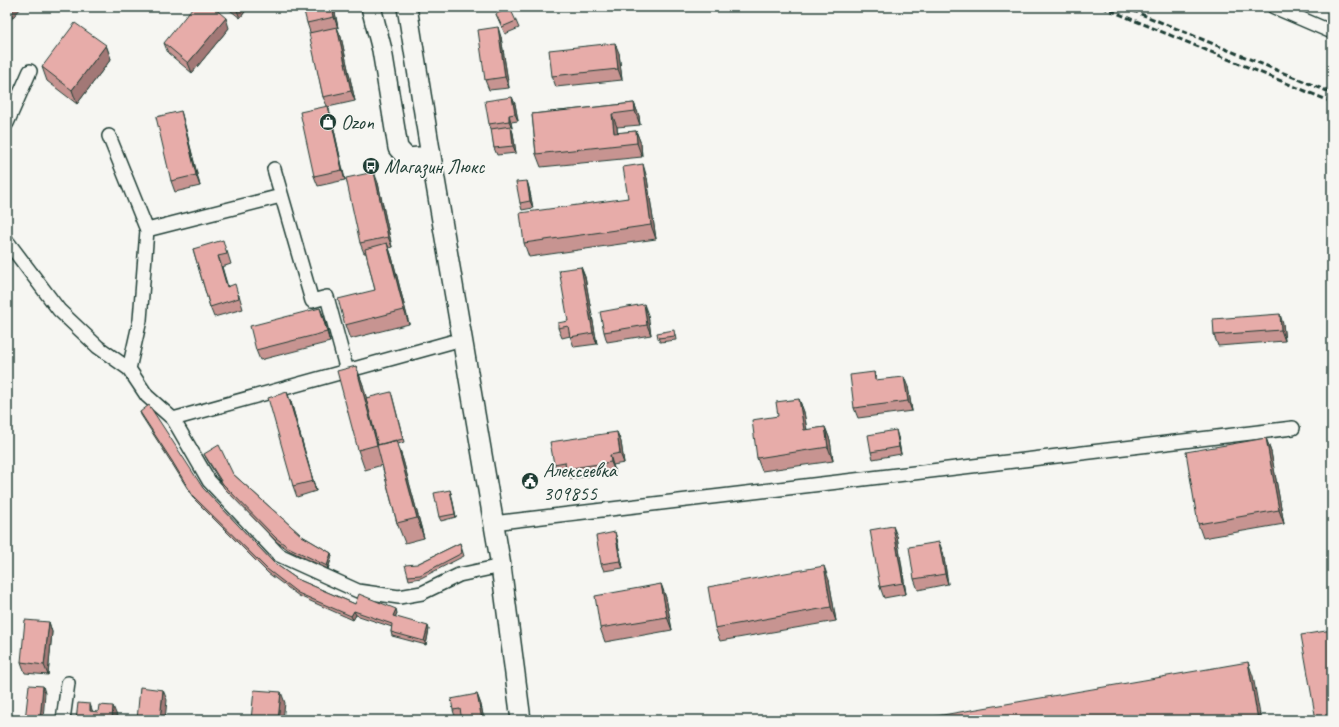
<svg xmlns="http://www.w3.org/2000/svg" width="1339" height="727" font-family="Caveat,sans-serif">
	<rect width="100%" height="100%" fill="#f6f6f2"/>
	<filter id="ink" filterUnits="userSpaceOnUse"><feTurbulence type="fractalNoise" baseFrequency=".025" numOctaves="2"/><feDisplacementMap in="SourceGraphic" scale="8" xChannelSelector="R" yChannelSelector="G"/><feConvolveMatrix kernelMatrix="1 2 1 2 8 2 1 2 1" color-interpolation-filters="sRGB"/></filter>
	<g filter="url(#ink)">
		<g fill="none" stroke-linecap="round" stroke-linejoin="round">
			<g stroke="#1f3d34" stroke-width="16">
				<path id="minor" d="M1274,7L1332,32
					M7,123L30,71
					M109,136L147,230L140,320L129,369
					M274,169L312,301L327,297L347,371
					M147,230L281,196
					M7,241L59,310L98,347L129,369L147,396L173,419L209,481L279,555L358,591L399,597L422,593L459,575L501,566
					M173,419L462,339
					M493,523L1293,428
					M63,720L68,683"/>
			</g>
			<g stroke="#1f3d34" stroke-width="22">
				<path id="secondary" d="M371,7L382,50L398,148L407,158L431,156
					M407,7L431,156L501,566L521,720"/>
			</g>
			<use href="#minor" stroke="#f6f6f2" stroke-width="13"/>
			<use href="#secondary" stroke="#f6f6f2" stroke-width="19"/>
			<path stroke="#1f3d34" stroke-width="3" stroke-dasharray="6 3" stroke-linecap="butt" d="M1102,7L1332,102
				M1124,7L1332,93"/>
		</g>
		<path fill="#c79491" stroke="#1f3d34" d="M226,7H249L240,18Z
			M334,7L338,28H337L341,37L355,101L328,107L331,116L345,180L318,186L314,176L327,106L323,97L310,32L307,23Z
			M496,14L516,21L519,28L505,34Z
			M229,28L192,73L168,53L164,43Z
			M501,37L509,88L489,90L485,80Z
			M106,45L111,59L77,104L47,81L42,67Z
			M619,53L622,80L556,87L552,76Z
			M512,97L515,104L518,121L511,122L512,128H511L513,133L516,153L497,155L494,148L492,131L489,124Z
			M634,103L639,116L640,125L617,127V133L636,131L641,144L642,157L541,167L536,154L532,114Z
			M184,122L200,186L175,192L171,181Z
			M647,178L656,239L529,257L524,243L628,198Z
			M527,181L529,188L533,208L522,210L520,203Z
			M378,183L392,247L389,248L392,257L409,324L350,339L345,325L375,290L366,253H364L360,243Z
			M193,249L227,251L231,264L222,267L227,286L239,295L243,309L214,317L210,307Z
			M581,267L585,277L597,344L574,347L570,336L562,338L558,328L568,321Z
			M320,308L324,318L330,342L260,360L256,350Z
			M648,315L651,335L607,342L604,332Z
			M1283,324L1285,341L1218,346L1214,335Z
			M675,334L676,340L660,342L658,338Z
			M356,366L363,385L366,398L392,395L404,442L398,444L403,460L424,538L405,543L397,523L382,465L365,470L358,450Z
			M874,372L877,380L908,387L912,411L858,418L854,408Z
			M799,399L804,412L807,430L825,427L830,440L833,461L762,471L757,458L778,416Z
			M291,402L316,491L297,497L293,486Z
			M140,412L203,488L274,563L297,579L355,604L397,613L395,617L429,629L426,645L392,636L391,632L392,627L356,615L353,620L299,596L268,573L194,499L173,465L141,415Z
			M617,432L621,442L624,463L613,465L615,472L570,479L567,473L558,474L554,464Z
			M898,437L901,454L873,459L871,452Z
			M1266,438L1271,452L1284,524L1203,538L1198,524Z
			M204,454L233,474L302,536L331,553L332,556L328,569L290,551L277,542L224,488L206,458Z
			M451,493L456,517L441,521L439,517Z
			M897,536L906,594L884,598L880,587Z
			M617,539L623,568L604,571L601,564Z
			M460,543L464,556L421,578L409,580L408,576L417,564Z
			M943,552L948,584L918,590L914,579Z
			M829,580L836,621L720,641L715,628Z
			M661,584L666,598L672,630L605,642L600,628Z
			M49,622L52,632L48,675L25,673L21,662Z
			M477,694L481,705L484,720H456L453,710Z"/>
		<path fill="#a27876" stroke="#1f3d34" d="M7,7H22L7,24Z
			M236,7H249L240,18L236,8Z
			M332,7H334L338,28L334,17Z
			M226,18L229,28L192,73L188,63Z
			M337,27L341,37L355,101L351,91Z
			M498,27L501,37L509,88L505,77Z
			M615,43L619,53L622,80L618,69Z
			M106,45L111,59L77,104L72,90Z
			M512,97L515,104L518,121L515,114Z
			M634,103L639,116L640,125L635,111Z
			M328,106L331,116L345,180L342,170Z
			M181,111L184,122L200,186L196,175Z
			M612,114L617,127L619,145L614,133Z
			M509,115L511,122L512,128L509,121Z
			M511,126L513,133L516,153L513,146Z
			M636,131L641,144L642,157L637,143Z
			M643,164L647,178L656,239L651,225Z
			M374,172L378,183L392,247L388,237Z
			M527,181L529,188L533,208L530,201Z
			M387,243L392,257L409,324L404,310Z
			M218,256L222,267L231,297L227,287Z
			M581,267L585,277L597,344L593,333Z
			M644,304L648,315L651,335L647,325Z
			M320,308L324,318L330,342L327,332Z
			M1280,314L1283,324L1285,341L1281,330Z
			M356,366L363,385L379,445H377Z
			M874,372L878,382L875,380Z
			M904,377L908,387L912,411L908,401Z
			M287,392L291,402L316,491L313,481Z
			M799,399L804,412L809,444L804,430Z
			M825,427L830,440L833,461L828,447Z
			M896,430L898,437L901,454L899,447Z
			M617,432L621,442L624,463L620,453Z
			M1266,438L1271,452L1284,524L1279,510Z
			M396,440L403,460L424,538L417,518Z
			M610,455L613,465L615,472L611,462Z
			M450,490L451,493L456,517L455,514Z
			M893,526L897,536L906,594L903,583Z
			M615,532L617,539L623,568L620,561Z
			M939,542L943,552L948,584L945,574Z
			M331,553L332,556L328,569L327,566Z
			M824,566L829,580L836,621L831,607Z
			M661,584L666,598L672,630L667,617Z
			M396,609L397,613L394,620L393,616Z
			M354,611L356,615L353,620L351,616Z
			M49,622L52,632L48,675L44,665Z
			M428,626L429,629L426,645L424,641Z
			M1248,662L1253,676L1261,720H1258Z
			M43,686L45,693L43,720H40Z
			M163,690L167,700L165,720H160Z
			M281,692L285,703L283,720H278Z
			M477,694L481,705L484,720H482Z
			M90,704L94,715L90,711Z
			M113,706L117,716L116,720H112Z"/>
		<path fill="#e7aca9" stroke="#1f3d34" d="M193,7H213L226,18L188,63L164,43Z
			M303,7H332L334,17L307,23Z
			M510,8L516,21L502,27L496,14Z
			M75,23L106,45L72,90L42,67Z
			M337,27L351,91L323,97L309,33Z
			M498,27L505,77L485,80L478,30Z
			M615,43L618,69L552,76L549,50Z
			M512,97L515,114L509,115V121L489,124L485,101Z
			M634,103L635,111L612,114L614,133L636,131L637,143L536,154L532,114Z
			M328,106L342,170L314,176L300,112Z
			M181,111L196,175L171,181L156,117Z
			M511,126L513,146L494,148L491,129Z
			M643,164L651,225L524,243L520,213L628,198L623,167Z
			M374,172L388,237L360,243L346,178Z
			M527,181L530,201L520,203L516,182Z
			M223,240L227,254L218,256L227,287L235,284L239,298L210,307L193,249Z
			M387,243L404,310L345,325L338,299L375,290L365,249Z
			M581,267L593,333L570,337L568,326L558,328V323L568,321L559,270Z
			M644,304L647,325L604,332L600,312Z
			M320,308L327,332L256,350L250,326Z
			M1280,314L1281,330L1214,335L1213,319Z
			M674,330L675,336L658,338L657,333Z
			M356,366L377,445L358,450L337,371Z
			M874,372L875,380L904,377L908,401L854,408L850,375Z
			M287,392L313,481L293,486L268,398Z
			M391,392L403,439L378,445L366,398Z
			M799,399L804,430L825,427L828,447L757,458L752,420L778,416L776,402Z
			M149,405L203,488L274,563L297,579L355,604L359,594L396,609L393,616L428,626L424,641L391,632L392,624L354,611L351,616L298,593L267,569L193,496L172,461L140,412Z
			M896,430L899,447L871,452L868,435Z
			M617,432L620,453L610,455L611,462L566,469L565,462L554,464L550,442Z
			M1266,438L1279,510L1198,524L1186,452Z
			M396,440L417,518L397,523L377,445Z
			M219,445L233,474L302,536L331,553L327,566L288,547L276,538L223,484L204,454Z
			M450,490L455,514L439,517L434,493Z
			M893,526L903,583L880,587L870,530Z
			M615,532L620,561L601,564L596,536Z
			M939,542L945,574L914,579L909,547Z
			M460,543L462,553L420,575L408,576L405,565L417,564Z
			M824,566L831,607L715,628L708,587Z
			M661,584L667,617L600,628L595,596Z
			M25,620L49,622L44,665L21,662Z
			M1332,630V720H1316L1301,635Z
			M1248,662L1258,720H914Z
			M29,685L43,686L40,720H25Z
			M140,687L163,690L160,720H137Z
			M254,690L281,692L278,720H251Z
			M477,694L482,720H462L460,709L453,710L451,699Z
			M78,703L90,704V711L98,712L99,705L113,706L112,720H76Z"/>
	</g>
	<defs>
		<g id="shop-disc" transform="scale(0.9)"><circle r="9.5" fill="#1f3d34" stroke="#f6f6f2"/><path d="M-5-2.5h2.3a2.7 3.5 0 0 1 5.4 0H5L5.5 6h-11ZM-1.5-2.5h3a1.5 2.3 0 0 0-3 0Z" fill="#fff"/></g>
		<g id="bus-disc" transform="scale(0.9)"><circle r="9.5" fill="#1f3d34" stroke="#f6f6f2"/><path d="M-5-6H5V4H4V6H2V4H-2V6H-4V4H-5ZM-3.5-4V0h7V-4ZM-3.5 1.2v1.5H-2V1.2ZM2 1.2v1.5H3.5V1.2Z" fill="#fff"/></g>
		<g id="civic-disc" transform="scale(0.9)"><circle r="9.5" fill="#1f3d34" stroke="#f6f6f2"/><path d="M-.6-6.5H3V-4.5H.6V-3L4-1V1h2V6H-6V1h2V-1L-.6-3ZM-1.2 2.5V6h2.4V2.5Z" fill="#fff"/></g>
	</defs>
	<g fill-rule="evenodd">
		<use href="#shop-disc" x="328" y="122"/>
		<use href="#bus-disc" x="371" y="166"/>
		<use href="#civic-disc" x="530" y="481"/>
	</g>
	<g text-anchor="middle" stroke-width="4" stroke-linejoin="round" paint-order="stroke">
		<g font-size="20" fill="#1f3d34" stroke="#f6f6f2" text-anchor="start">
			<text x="341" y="129">Ozon</text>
			<text x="384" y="173">Магазин Люкс</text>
			<text x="543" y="477">Алексеевка<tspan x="543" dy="23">309855</tspan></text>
		</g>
	</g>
	<rect width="1339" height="727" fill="none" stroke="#f6f6f2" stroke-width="24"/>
	<rect x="12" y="12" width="1315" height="703" fill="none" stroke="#1f3d34" stroke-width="1.5" filter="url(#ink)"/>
</svg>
